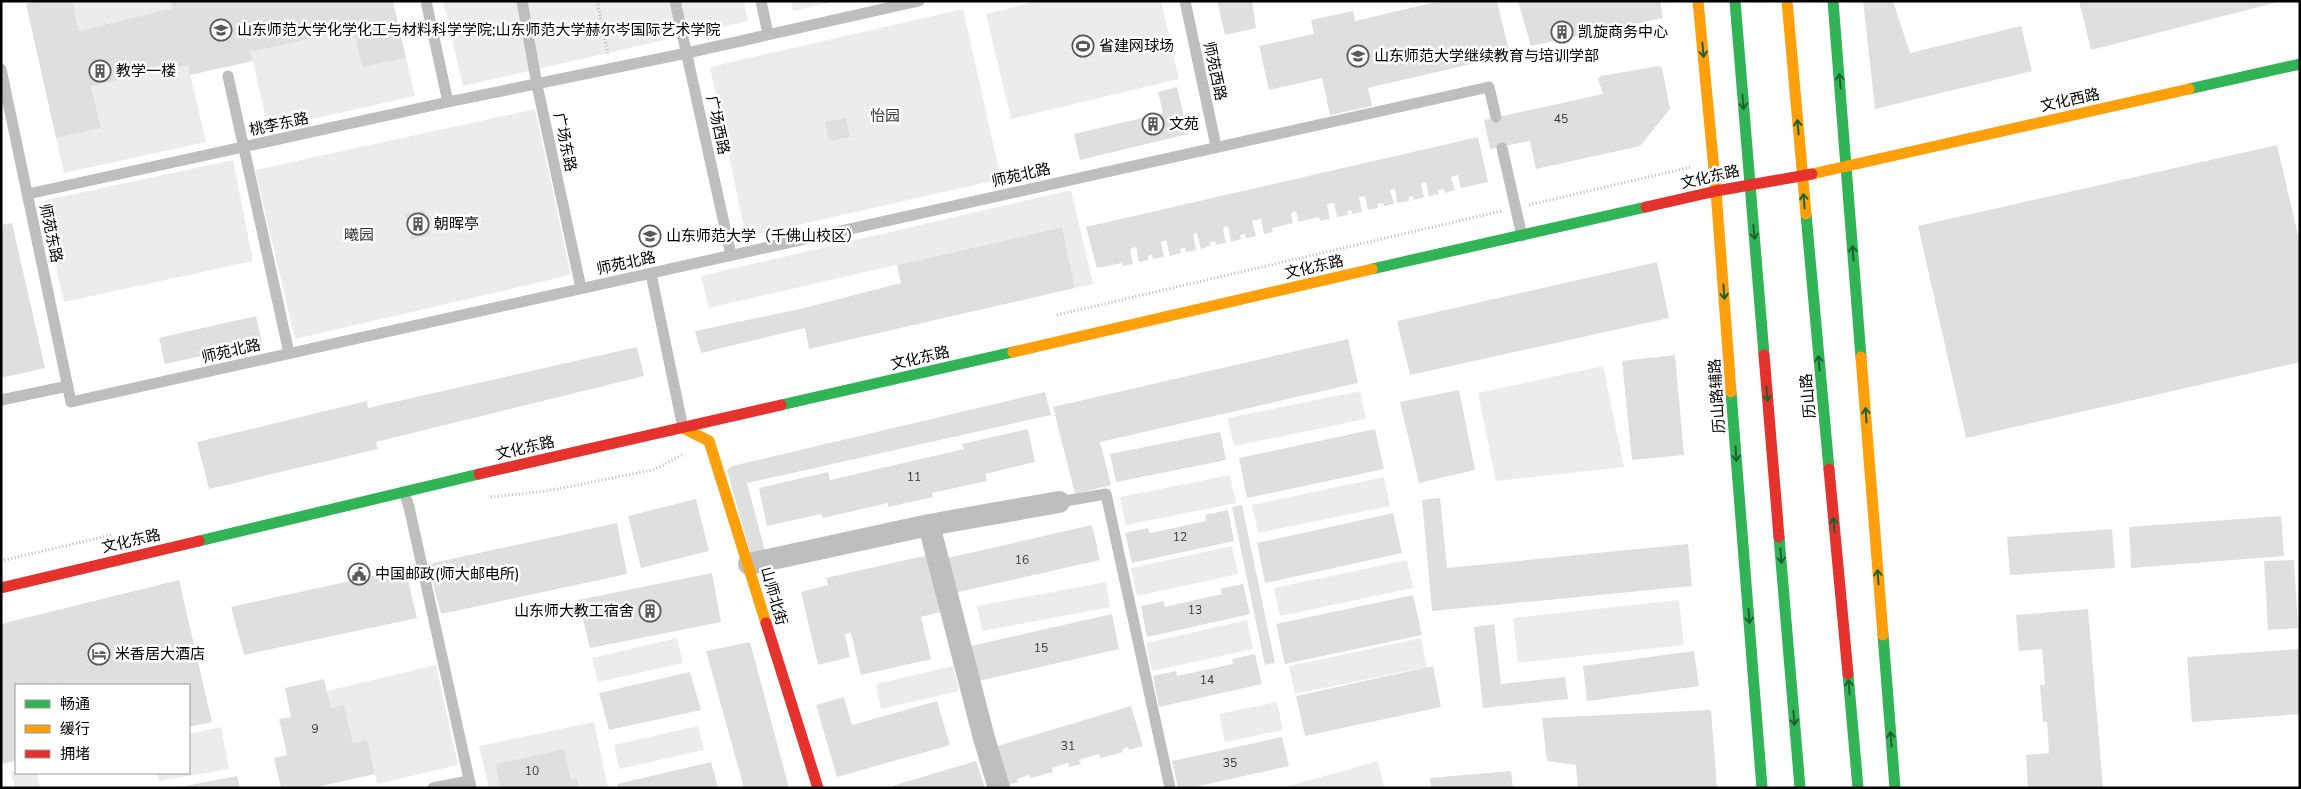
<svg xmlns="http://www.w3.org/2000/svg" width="2301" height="789" font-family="'Nunito Sans','Noto Sans SC',sans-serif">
	<rect width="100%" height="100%" fill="#fff"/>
	<path fill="#ececec" d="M72,1H171L173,8L79,31Z
		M443,1H744L748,21L463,86Z
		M791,1H837L793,11Z
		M1038,1H1161L1179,79L1011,119L986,14Z
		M963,9L1001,179L746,237L710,67Z
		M353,29L362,67L406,58L415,96L268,129L251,52Z
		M188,65L206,142L64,173L56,138L101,128L91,86Z
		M535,109L571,275L295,339L255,170Z
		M233,160L253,261L64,302L41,201Z
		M1071,190L1093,284L1075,288L1061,227L709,308L701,276Z
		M1603,366L1624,467L1496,481L1478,393Z
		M1360,391L1366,419L1234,446L1228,418Z
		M1230,475L1236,503L1126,525L1120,497Z
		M1384,477L1390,506L1258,533L1252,505Z
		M1232,546L1238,574L1137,596L1131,568Z
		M1407,560L1413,588L1280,616L1274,588Z
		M1106,582L1110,607L982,631L977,606Z
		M1679,600L1684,645L1518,663L1513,618Z
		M1247,620L1253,649L1152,671L1146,643Z
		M677,638L683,663L598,682L592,658Z
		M1421,638L1427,667L1295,694L1289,666Z
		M436,665L458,765L377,784L367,739L353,743L344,706L331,708L327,691Z
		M953,666L959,691L881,709L876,684Z
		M1277,702L1283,730L1225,742L1219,714Z
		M594,722L608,788H579L577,778L571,779L564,749L495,764L500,788H489L479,746Z
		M698,726L704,750L619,769L614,745Z
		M221,727L229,769L159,781L157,773H189V734Z
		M1378,761L1384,788H1282Z
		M16,771V773H37L40,788H15L11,772Z"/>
	<path fill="#dfdfdf" d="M40,1H72L79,31L173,8L171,1H393L406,58L362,67L353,29L251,52L253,61L190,75L188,65L91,86L101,128L56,138L26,4Z
		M1217,1H1252L1256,28L1225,35Z
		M1441,1H1497L1510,55L1368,88L1372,106L1330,115L1322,78L1269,90L1259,46L1314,34L1311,20L1353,11L1355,21Z
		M1518,1H1660L1663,18L1531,46Z
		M1863,1H1893L1910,53L2021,26L2032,71L1875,109Z
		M2079,1H2278V2L2091,50Z
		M1659,66L1662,68L1670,109L1640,146L1536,169L1530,141L1490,149L1484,120L1603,94L1598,79L1601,76Z
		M1177,87L1188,134L1080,160L1074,134L1163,113L1158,92Z
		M846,118L850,137L829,141L825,122Z
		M1478,137L1488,182L1461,188L1458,175L1451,177L1455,190L1445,193L1444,189L1438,190L1439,194L1429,196L1426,182L1421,184L1424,197L1414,200L1413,196L1409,197V201L1397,203L1395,189L1390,190L1394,204L1384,206L1383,203L1377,204L1378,208L1368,210L1365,196L1359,197L1362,212L1353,214L1351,210L1347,211L1348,215L1337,217L1334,203L1327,204L1330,219L1320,221L1319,217L1298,222L1296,211L1291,213L1293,223L1272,228L1273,232L1264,234L1261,219L1252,221L1256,236L1246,238L1245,234L1240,235L1241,239L1231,242L1228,226L1223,228L1226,243L1216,245L1215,241L1210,242V246L1201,249L1197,233L1193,234L1196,250L1186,252L1185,248L1180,249L1181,253L1170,256L1166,240L1161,242L1164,257L1153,259L1152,255L1148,256L1149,260L1139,262L1136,247L1130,249L1133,264L1123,266L1122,263L1097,268L1086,227Z
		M2277,145L2300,244V362L1966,438L1918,226Z
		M424,210L430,235L411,240L405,214Z
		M12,223L45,368L1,378V225Z
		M1062,227L1075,288L809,349L805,328L701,353L695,331L800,309L901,283L897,265Z
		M1657,262L1669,318L1410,375L1397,321Z
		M256,316L262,343L165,364L159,338Z
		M1348,339L1358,383L1100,442L1111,485L1075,494L1053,407Z
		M637,347L644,376L376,442L378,449L209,489L197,442L367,401L368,408Z
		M1675,355L1684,455L1632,460L1622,361Z
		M1459,390L1475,470L1419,483L1400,402Z
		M1045,392L1051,415L747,483L765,551L751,555L727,470L732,466Z
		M1028,429L1035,462L985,474L987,481L932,493L933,497L888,507V503L823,518L821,514L767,526L759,488L828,472L830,480L964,449L962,444Z
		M1375,429L1384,469L1247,498L1239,458Z
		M1220,432L1226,460L1116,482L1110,454Z
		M1440,498L1447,568L1688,544L1692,586L1432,611L1422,500Z
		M696,499L709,551L641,568L628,516Z
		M1242,505L1275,663L1265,665L1232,507Z
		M1228,510L1234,541L1132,563L1125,533L1148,528L1150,533L1206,521L1205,515Z
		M1393,513L1402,553L1265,583L1257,543Z
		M2281,516L2284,556L2131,568L2129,527Z
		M617,523L627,574L441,614L428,564Z
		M1092,525L1100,560L950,594L943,559Z
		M2112,529L2115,568L2010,575L2007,537Z
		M928,555L941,612L921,617L931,659L861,675L851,633L845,634L850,657L818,665L801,592L828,585L826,578Z
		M2294,560L2298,628L2268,630L2264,561Z
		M405,569L417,618L244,655L231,607Z
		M712,573L721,622L590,648L578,600Z
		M179,580L212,722L189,727V685H16V761L1,764V624Z
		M1243,584L1250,614L1147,637L1141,606L1164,601L1165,607L1222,594L1220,589Z
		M1413,595L1422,635L1285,664L1276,624Z
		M2088,609L2103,788H2028L2026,755L2049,753L2047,722H2043L2040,685H2045L2042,649L2019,651L2016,615Z
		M1112,614L1119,649L970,683L962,648Z
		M1494,624L1501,684L1565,677L1568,699L1483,708L1474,627Z
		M750,642L789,788H744L706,651Z
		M2300,649V714L2192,722L2187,657Z
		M1694,651L1699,686L1587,701L1583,666Z
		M1255,654L1262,684L1159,707L1153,676L1176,671L1177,676L1233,664L1232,659Z
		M1433,666L1441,707L1305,736L1296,696Z
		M690,672L701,710L609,730L599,693Z
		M324,679L331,708L344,705L353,743L367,739L375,774L312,788H281L274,758L287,755L279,719L291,717L285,688Z
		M844,697L852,725L937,701L950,745L837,777L816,705Z
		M1131,706L1143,746L1129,750L1128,747L1122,749L1123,752L1100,758L1099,754L1079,760L1081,764L1069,767L1068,763L1052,768L1053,772L1031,778L1029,775L1017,779L1018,782L1005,786L994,747Z
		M1711,710L1717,788H1578L1576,765L1547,761L1542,718Z
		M1282,737L1289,766L1190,788H1178L1172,761Z
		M564,749L571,779L577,778L579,788H500L495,764Z
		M976,761L985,788H889V787Z
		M711,762L718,788H618L617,784Z
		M1511,771L1513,788H1431L1430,778Z
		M237,776L240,788H180V787Z"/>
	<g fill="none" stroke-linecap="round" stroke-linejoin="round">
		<path stroke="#b9b9b9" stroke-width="3" stroke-dasharray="1 2.5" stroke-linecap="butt" d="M597,1L608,55
			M1529,205L1691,167
			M1057,315L1501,211
			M491,497L547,491L653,470L684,454
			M1,561L111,535"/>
		<path stroke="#bebebe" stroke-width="11" d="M426,1L448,102
			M522,1L537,85L581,288
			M675,1L731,255
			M761,1L768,34
			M1185,1L1216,146
			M1,69L71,402L1489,87L1496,117
			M228,76L289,353
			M1502,148L1522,236
			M28,194L448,102L687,53L919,1
			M651,274L683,428
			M1,400L68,386
			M404,492L409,507L471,788
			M1059,502L1106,494L1170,788
			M433,788L469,781"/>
		<path stroke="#bebebe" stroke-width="22" d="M929,525L984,738L999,788
			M749,564L929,525L1059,502"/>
		<path stroke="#30b455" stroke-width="11" d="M1735,1L1764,355
			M1833,1L1861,357
			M2189,89L2300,64
			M1806,214L1829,469
			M1372,269L1646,207
			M1731,392L1762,788
			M781,405L1013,352
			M1779,537L1800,788
			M199,541L479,474
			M1883,635L1895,788
			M1848,674L1858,788"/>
		<path stroke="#ff9f0a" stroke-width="11" d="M1698,1L1716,191L1731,392
			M1787,1L1806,214
			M1812,174L2189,89
			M1013,352L1372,269
			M1861,357L1883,635
			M683,428L709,441L766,623"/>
		<path stroke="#e5322d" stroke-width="11" d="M1646,207L1716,191L1812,174
			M1764,355L1779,537
			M1829,469L1848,674
			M479,474L781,405
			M1,588L199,541
			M766,623L818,788"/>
	</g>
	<defs><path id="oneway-shaft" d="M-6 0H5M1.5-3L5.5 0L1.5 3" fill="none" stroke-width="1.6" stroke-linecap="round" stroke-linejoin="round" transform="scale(1.25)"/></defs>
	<g stroke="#1a632f">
		<use href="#oneway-shaft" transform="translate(1703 50) rotate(85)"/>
		<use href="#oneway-shaft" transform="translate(1840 81) rotate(-95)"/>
		<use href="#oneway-shaft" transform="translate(1743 102) rotate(85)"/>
		<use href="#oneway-shaft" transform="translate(1798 127) rotate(-95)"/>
		<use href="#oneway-shaft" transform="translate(1804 201) rotate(-95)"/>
		<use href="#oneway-shaft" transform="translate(1754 232) rotate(85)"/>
		<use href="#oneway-shaft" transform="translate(1853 253) rotate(-94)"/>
		<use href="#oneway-shaft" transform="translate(1724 292) rotate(86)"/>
		<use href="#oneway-shaft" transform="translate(1819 363) rotate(-95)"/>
		<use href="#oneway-shaft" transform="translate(1767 394) rotate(85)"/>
		<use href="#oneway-shaft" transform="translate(1866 415) rotate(-94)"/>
		<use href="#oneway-shaft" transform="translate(1736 454) rotate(86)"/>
		<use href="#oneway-shaft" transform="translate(1834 525) rotate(-95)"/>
		<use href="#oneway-shaft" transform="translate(1781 556) rotate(85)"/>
		<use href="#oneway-shaft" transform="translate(1878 577) rotate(-94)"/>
		<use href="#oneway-shaft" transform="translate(1749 616) rotate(86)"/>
		<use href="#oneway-shaft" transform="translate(1849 687) rotate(-95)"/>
		<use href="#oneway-shaft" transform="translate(1794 718) rotate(85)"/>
		<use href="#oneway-shaft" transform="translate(1891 739) rotate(-94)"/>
	</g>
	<defs>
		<g id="university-ring" transform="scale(1.125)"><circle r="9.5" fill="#fff" stroke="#595959" stroke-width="1.5"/><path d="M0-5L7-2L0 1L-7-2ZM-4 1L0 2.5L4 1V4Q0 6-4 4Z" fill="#595959"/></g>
		<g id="building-ring" transform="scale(1.125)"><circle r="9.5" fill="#fff" stroke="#595959" stroke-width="1.5"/><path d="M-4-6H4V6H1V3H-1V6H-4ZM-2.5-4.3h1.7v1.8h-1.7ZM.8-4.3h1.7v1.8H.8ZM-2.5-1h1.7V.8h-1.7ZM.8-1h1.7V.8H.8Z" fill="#595959"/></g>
		<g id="stadium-ring" transform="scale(1.125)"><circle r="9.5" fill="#fff" stroke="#595959" stroke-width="1.5"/><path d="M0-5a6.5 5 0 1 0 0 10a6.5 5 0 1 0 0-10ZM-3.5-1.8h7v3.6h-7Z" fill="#595959"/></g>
		<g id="civic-ring" transform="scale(1.125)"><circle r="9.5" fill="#fff" stroke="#595959" stroke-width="1.5"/><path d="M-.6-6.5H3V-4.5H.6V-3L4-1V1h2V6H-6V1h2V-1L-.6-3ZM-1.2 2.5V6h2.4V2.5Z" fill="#595959"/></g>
		<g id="hotel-ring" transform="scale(1.125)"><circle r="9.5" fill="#fff" stroke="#595959" stroke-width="1.5"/><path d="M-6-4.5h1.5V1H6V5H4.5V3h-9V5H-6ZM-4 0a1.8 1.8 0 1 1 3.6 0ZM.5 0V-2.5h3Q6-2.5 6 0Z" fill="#595959"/></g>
	</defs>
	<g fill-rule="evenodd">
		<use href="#university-ring" x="221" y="30"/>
		<use href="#building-ring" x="1562" y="32"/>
		<use href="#stadium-ring" x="1083" y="46"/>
		<use href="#university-ring" x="1358" y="56"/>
		<use href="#building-ring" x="100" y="71"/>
		<use href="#building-ring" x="1153" y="124"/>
		<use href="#building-ring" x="418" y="224"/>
		<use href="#university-ring" x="650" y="236"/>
		<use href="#civic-ring" x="359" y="574"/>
		<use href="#building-ring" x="650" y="611"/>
		<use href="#hotel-ring" x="99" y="654"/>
	</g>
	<g text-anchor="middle" stroke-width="5" stroke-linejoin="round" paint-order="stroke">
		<g font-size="12" fill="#383838">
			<text x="1561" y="123">45</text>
			<text x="914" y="481">11</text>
			<text x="1180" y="541">12</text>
			<text x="1022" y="564">16</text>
			<text x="1195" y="614">13</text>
			<text x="1041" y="652">15</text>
			<text x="1207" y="684">14</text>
			<text x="315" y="733">9</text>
			<text x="1068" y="750">31</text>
			<text x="1230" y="767">35</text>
			<text x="532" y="775">10</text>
		</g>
		<g font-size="15" fill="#000" stroke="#fff" text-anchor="start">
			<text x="237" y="35">山东师范大学化学化工与材料科学学院;山东师范大学赫尔岑国际艺术学院</text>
			<text x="1578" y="37">凯旋商务中心</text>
			<text x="1099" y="51">省建网球场</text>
			<text x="1374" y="61">山东师范大学继续教育与培训学部</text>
			<text x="116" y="76">教学一楼</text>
			<text x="1169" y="129">文苑</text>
			<text x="434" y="229">朝晖亭</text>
			<text x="666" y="241">山东师范大学（千佛山校区）</text>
			<text x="375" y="579">中国邮政(师大邮电所)</text>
			<text x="634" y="616" text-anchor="end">山东师大教工宿舍</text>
			<text x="115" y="659">米香居大酒店</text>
		</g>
		<g font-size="15" fill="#000" stroke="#fff">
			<text transform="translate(1215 71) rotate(78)" y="5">师苑西路</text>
			<text transform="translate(2070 100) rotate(-12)" y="5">文化西路</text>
			<text transform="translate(279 124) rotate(-12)" y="5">桃李东路</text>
			<text transform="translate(718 125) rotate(78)" y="5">广场西路</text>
			<text transform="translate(565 142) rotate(78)" y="5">广场东路</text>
			<text transform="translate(1021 175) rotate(-13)" y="5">师苑北路</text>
			<text transform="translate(1710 177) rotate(-13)" y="5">文化东路</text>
			<text transform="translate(51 233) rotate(78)" y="5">师苑东路</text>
			<text transform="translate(626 263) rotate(-12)" y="5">师苑北路</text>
			<text transform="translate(1314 267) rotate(-13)" y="5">文化东路</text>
			<text transform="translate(231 351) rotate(-13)" y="5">师苑北路</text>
			<text transform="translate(920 358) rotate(-13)" y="5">文化东路</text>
			<text transform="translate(1717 396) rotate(-94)" y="5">历山路辅路</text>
			<text transform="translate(1808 396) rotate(-95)" y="5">历山路</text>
			<text transform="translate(525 448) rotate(-13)" y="5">文化东路</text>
			<text transform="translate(131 541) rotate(-13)" y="5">文化东路</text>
			<text transform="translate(774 596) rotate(74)" y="5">山师北街</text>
		</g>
		<g font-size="15" fill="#333" stroke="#fff">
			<text x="885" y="121">怡园</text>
			<text x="359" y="240">曦园</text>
		</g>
	</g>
	<rect width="2301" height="789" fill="none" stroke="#000000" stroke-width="5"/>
	<rect x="15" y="684" width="175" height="90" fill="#ffffff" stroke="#999999"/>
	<rect x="25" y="700" width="25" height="8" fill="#30b455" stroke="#999999"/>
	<text x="60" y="709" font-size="15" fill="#000000">畅通</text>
	<rect x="25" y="725" width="25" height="8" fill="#ff9f0a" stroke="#999999"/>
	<text x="60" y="734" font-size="15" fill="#000000">缓行</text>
	<rect x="25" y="750" width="25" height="8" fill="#e5322d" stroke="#999999"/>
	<text x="60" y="759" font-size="15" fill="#000000">拥堵</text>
</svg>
